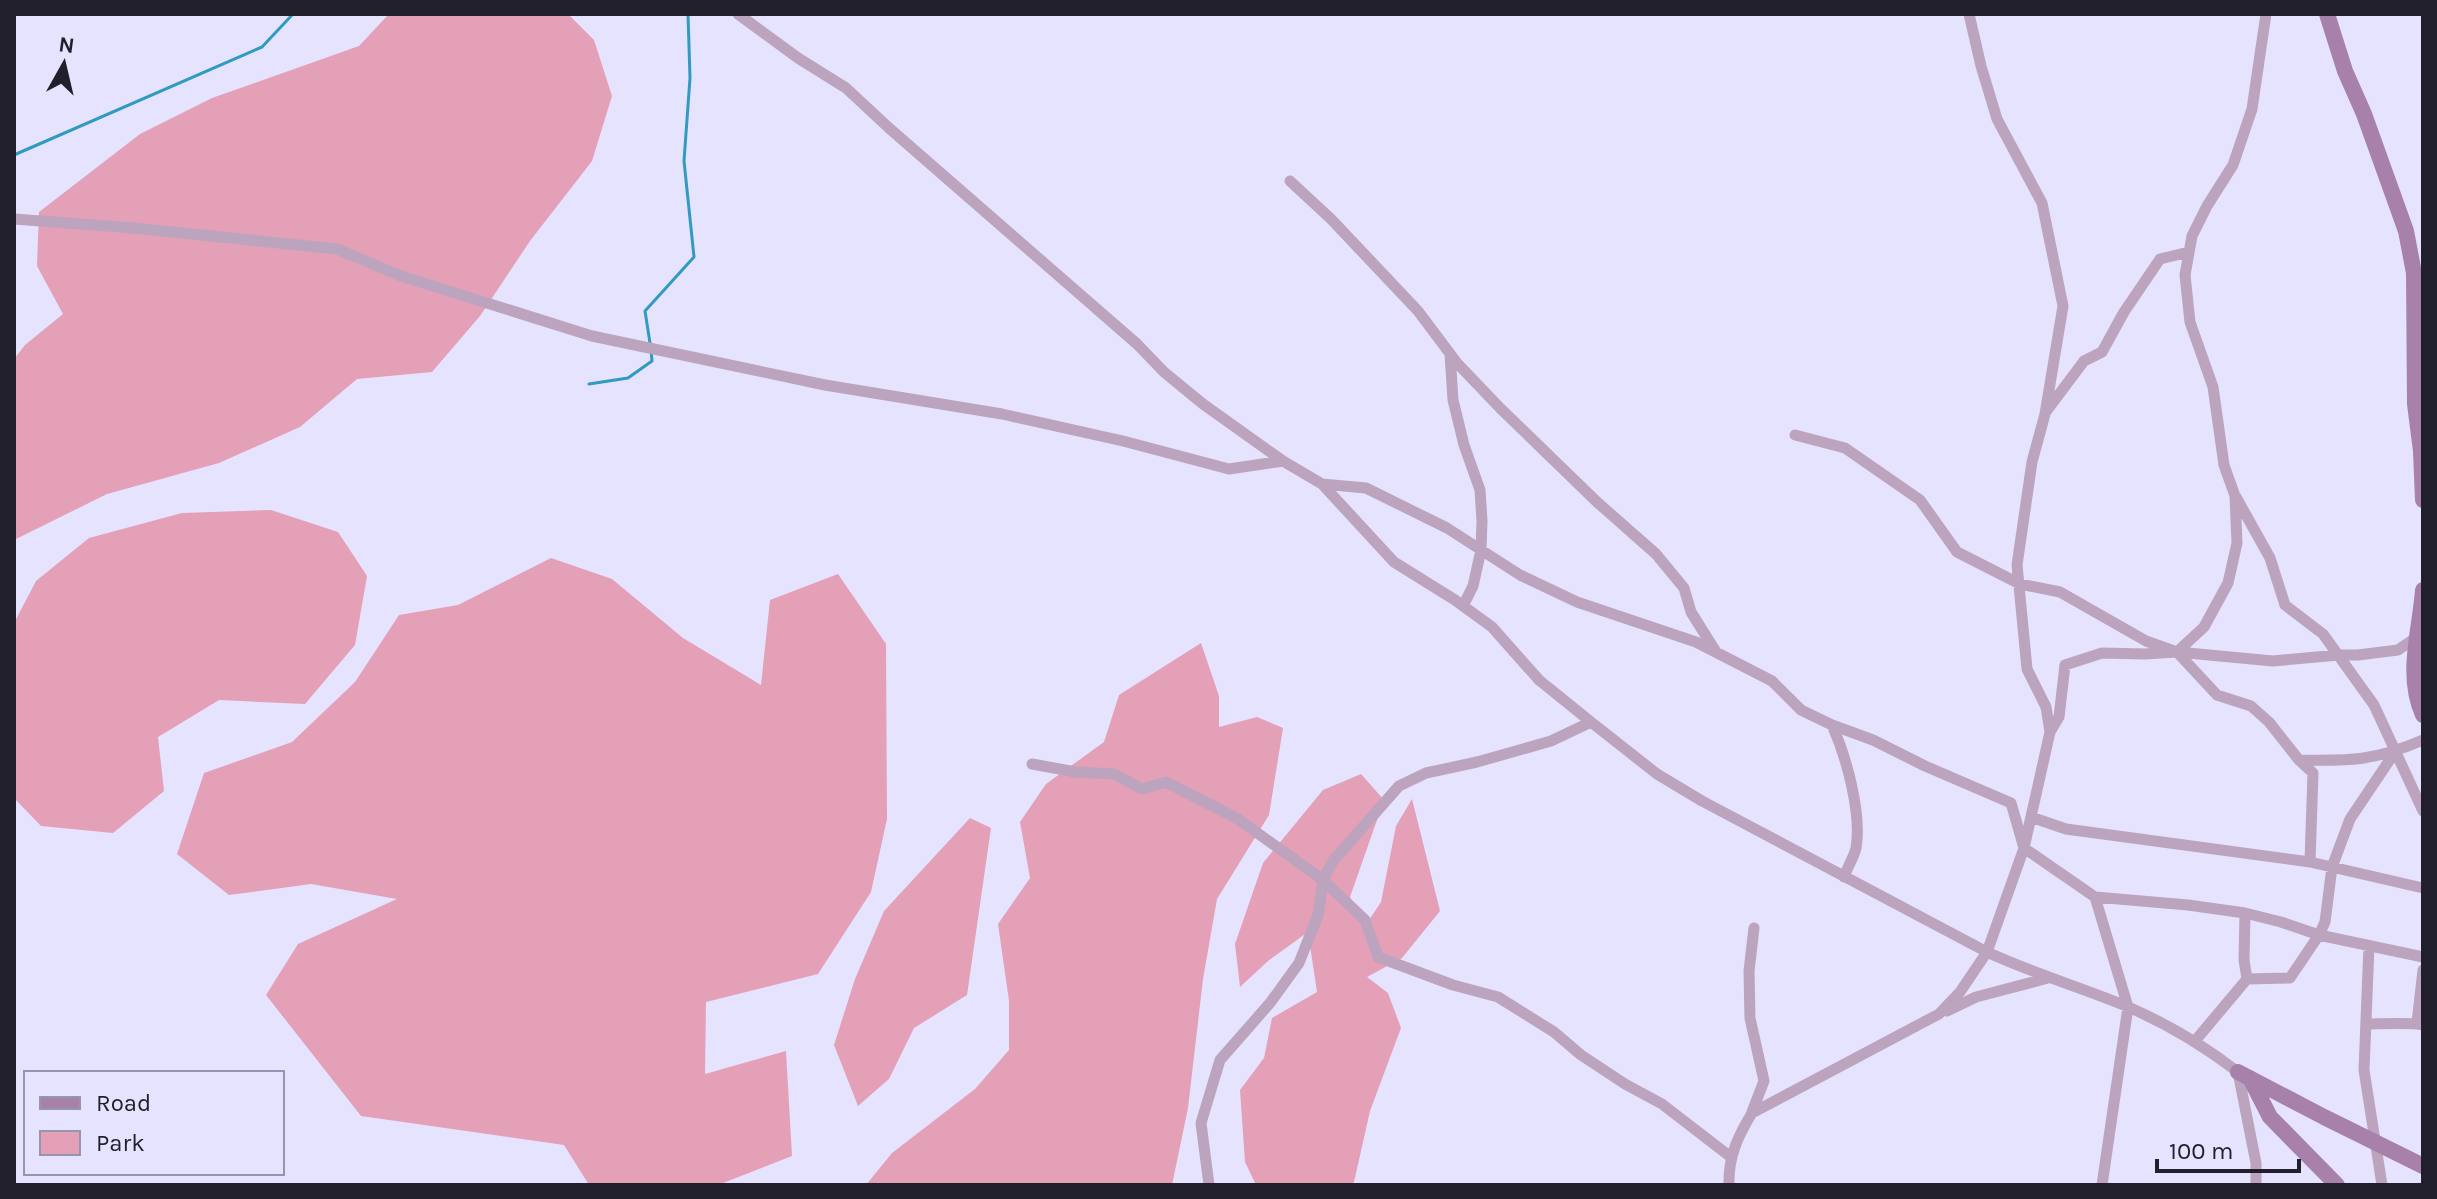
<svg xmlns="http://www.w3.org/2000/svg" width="2437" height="1199" font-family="Karla,sans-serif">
	<rect width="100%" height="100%" fill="#e6e3ff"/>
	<path fill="#e3a0b7" d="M389,14H568L594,40L612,96L592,161L530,241L480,316L432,372L357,379L300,427L219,463L107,494L14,540V359L25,345L63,314L37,266L39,212L140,134L212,98L359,46Z
		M271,510L338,532L367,576L355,645L305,704L219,700L158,737L164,791L113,833L41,826L14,798V623L36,581L89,538L182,513Z
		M551,558L612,579L683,638L761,685L770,600L838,574L886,644L887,819L871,892L818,974L706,1002L705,1074L786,1051L792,1156L718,1185H589L564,1145L361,1116L266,995L298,944L397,899L311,884L229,895L177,854L204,773L292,742L355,682L399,615L458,605Z
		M1201,643L1219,696V727L1257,717L1283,728L1269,815L1217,899L1203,979L1188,1108L1172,1185H866L892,1153L975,1089L1009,1050V1001L998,924L1030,878L1020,822L1046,784L1104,742L1119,695Z
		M1361,774L1384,800L1350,897L1365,926L1381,902L1396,826L1412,799L1440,911L1402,958L1367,977L1388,993L1401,1028L1370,1111L1354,1182L1351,1185H1256L1245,1162L1240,1090L1264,1058L1272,1018L1317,992L1308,932L1268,961L1240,987L1235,944L1263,863L1323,790Z
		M970,818L991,828L967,995L914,1028L889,1079L858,1106L834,1045L855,979L884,911Z"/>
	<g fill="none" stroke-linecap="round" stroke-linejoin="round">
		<path stroke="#309bbf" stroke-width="3" d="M14,155L262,47L293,14
			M650,343L645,311L694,257L684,161L690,78L688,14
			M589,384L628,378L652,361L651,350"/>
		<path stroke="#bca3be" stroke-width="11" d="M738,14L798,58L846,88L889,128L1137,344L1164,372L1203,404L1283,461L1322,484L1394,562L1455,600L1492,627L1539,680L1591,722L1657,774L1702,801L1987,952C2032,973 2080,987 2126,1006C2166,1023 2204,1046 2238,1072L2256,1163V1185
			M1290,181L1331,219L1418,311L1457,363L1500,408L1597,502L1656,554L1684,588L1691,612L1716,652
			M14,219L134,228L337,249L401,276L592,336L825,385L1002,414L1123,441L1229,469L1283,461
			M1450,354L1453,400L1464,445L1480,490L1482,521L1481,550L1473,586L1463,606
			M2045,413L2084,361L2102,352L2124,312L2160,259L2189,252
			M1795,435L1845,448L1920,500L1957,552L2020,584L2060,592L2146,641L2177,652L2217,695L2251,706L2269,722L2299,760C2351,761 2374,761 2423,740
			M1322,484L1366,488L1447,528L1520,575L1577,602L1696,642L1772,681L1801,710L1832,725L1873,740L1925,766L2011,803L2024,848L2095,897L2128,1007L2102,1185
			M2236,497L2270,558L2285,605L2323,634L2374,705L2423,811
			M2177,652L2204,627L2228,583L2237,543L2235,496L2224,465L2213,387L2190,322L2185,275L2192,236L2207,206L2233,165L2252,109L2266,14
			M1832,725C1846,756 1862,813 1856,848C1854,857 1847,868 1844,877
			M2050,732L2059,717L2065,665L2102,653L2145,654L2177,652L2273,661L2339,655H2358L2398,650L2417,637
			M2299,760L2313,773L2310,862
			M1032,764L1076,772L1114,774L1142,789L1166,782L1238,819L1323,880L1365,920L1378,957L1453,985L1498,997L1554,1032L1581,1055L1625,1084L1662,1104L1732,1158
			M2031,817L2066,829L2310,862L2423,888
			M2095,897L2188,905L2245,913L2281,922L2319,935L2423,957
			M2245,913L2244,960L2247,979
			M2369,946L2364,1070L2382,1185
			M1947,1011L1976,997L2048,978
			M2417,1023L2423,970
			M2366,1024C2379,1024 2414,1022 2423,1025
			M2195,1041L2247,979L2290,978L2319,935L2325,922L2332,867L2350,819L2395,752
			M1752,1112L1764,1081L1750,1018L1749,971L1754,928
			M1209,1185L1201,1123L1220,1060L1270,1003L1299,963L1318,915L1323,880L1333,861L1399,786L1426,773L1477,762L1551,741L1591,722
			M1729,1185C1728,1157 1738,1136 1752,1113L1939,1014L1960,992L1987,952L2024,848L2050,732L2046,707L2027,669L2017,565L2032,462L2045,414L2063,306L2042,203L1997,119L1981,66L1969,14"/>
		<path stroke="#a781aa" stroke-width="16" d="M2327,14L2345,71L2364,114L2406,231L2414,273L2415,404L2421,451L2423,500
			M2423,590C2420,631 2405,675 2423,715
			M2238,1072L2324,1117L2423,1166
			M2250,1078L2270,1117L2337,1185"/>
	</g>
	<rect width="2437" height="1199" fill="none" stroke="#201f2b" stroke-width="32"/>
	<rect x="24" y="1071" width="260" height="104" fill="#e6e3ff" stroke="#9795aa" stroke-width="2"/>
	<rect x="40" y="1097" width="40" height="12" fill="#a781aa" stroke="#9795aa" stroke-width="2"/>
	<text x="96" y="1111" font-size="24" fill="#201f2b">Road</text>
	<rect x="40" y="1131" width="40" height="24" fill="#e3a0b7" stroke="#9795aa" stroke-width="2"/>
	<text x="96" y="1151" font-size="24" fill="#201f2b">Park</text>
	<g transform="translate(64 64) rotate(8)" stroke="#e6e3ff" stroke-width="6" paint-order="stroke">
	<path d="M0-6L14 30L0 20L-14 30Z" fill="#201f2b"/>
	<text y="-12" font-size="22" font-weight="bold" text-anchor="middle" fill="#201f2b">N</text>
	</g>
	<path d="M2157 1159v12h142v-12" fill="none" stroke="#201f2b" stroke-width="4"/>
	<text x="2169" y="1159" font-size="24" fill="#201f2b" stroke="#e6e3ff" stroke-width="6" paint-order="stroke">100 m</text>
</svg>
